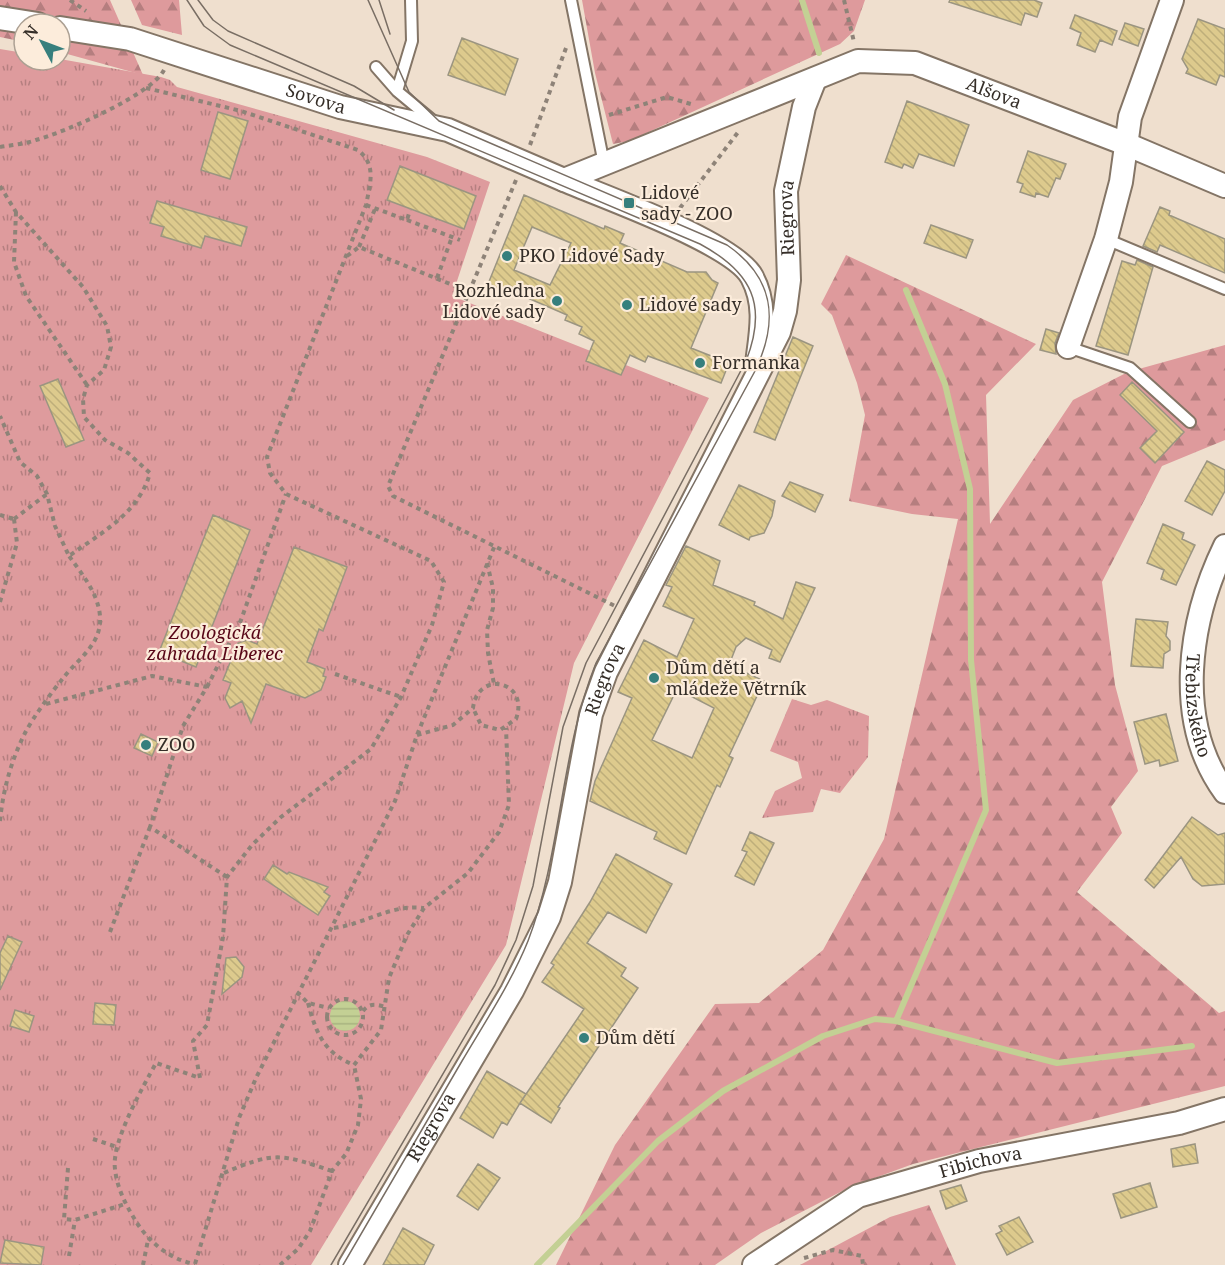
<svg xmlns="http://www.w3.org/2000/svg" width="1225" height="1265" font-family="'Noto Serif',serif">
	<defs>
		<pattern id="forest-firs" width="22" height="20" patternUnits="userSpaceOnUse" patternTransform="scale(1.5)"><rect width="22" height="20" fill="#de9a9c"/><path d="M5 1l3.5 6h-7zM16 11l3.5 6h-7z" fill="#b57e7f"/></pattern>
		<pattern id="park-tufts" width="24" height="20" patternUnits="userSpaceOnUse" patternTransform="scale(1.5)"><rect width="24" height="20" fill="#de9b9d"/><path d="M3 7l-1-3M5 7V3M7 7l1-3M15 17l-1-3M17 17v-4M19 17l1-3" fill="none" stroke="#b57f80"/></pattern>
		<pattern id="water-rules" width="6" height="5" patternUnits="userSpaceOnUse" patternTransform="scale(1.5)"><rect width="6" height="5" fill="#c3d094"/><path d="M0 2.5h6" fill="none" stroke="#a8b380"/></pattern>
		<pattern id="building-back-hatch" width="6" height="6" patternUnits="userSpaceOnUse" patternTransform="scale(1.5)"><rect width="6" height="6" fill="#ddca8d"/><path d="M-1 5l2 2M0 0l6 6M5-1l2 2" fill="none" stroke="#beae7a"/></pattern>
	</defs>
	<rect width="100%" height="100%" fill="#efdfce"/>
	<path fill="url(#forest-firs)" d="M0,0H110L143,75L60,52V24H24V42L0,37Z
		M131,0H179L182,35L142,25Z
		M582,0H865L854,31L840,44L629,141L613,144L595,73Z
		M846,255L1036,344L986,395L990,524L1073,400L1128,372L1225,345V440L1162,466L1102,582L1115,685L1138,771L1111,807L1122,833L1077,892L1219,1013L1225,1011V1086L913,1164L850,1187L761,1233L715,1265H556L615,1145L715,1004L759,1003L823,950L884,839L958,519L912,514L849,501L865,415L857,383L832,315L821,304Z
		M929,1205L956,1265H800L890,1217Z"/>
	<path fill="url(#park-tufts)" d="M0,49L24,53V60L60,59L161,77L170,80L177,87L427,157L490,182L452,296L709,398L574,663L506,945L311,1265H0Z
		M792,699L811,705L827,700L869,716L868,757L840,793L821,789L813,812L762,818L775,791L802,778L798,762L770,751Z"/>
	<path fill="url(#water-rules)" d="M330 1016a15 15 0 1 1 30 0a15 15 0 1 1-30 0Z"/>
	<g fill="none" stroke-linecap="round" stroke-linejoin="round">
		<path stroke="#c3d094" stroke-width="6" d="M802,0L819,53
			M896,1021L1057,1063L1192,1046
			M537,1265L658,1141L723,1091L823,1036L875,1019L896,1021L986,810L971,660L970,489L945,384L906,290"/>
	</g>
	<path fill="url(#building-back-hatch)" stroke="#9b9581" stroke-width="1.5" fill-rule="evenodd" d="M950,0H1034L1042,3L1037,17L1025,13L1021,25L949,2Z
		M1075,15L1117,31L1112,45L1100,40L1095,52L1077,45L1081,33L1070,28Z
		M1198,19L1225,29V77L1220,75L1216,85L1186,73L1188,69L1182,59Z
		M1125,23L1144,29L1138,46L1119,39Z
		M462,38L518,59L505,95L448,75Z
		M907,101L969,125L954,166L919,154L913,168L904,164L902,168L885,162Z
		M218,112L248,121L230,179L201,170Z
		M1028,151L1066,164L1060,179L1056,178L1048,197L1036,193L1035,197L1020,192L1023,184L1017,182Z
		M400,166L476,196L464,229L387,200Z
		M524,195L604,229L605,226L624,234L620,243L687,272H706L712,280L718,283L691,348L729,363L721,383L648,356L645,362L630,355L621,375L586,361L594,341L579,334L582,327L565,320L567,315L521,295L520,298L488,284ZM532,227L571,243L550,285L514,270Z
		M157,201L247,227L241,246L205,236L201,248L161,236L164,227L150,223Z
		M1160,207L1170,211L1169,215L1225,239V273L1160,245L1157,252L1143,246Z
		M931,225L973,240L966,258L924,243Z
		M1137,260L1153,267L1128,355L1096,346L1122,261L1135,265Z
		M1046,329L1059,333L1055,343L1056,354L1040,350Z
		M793,337L813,346L775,440L754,432Z
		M58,379L84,440L66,447L40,386Z
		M1132,382L1184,432L1155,463L1140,448L1157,431L1120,395Z
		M1207,461L1225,470V491L1212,515L1185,501Z
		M790,482L823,495L815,512L782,496Z
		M739,485L775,501L772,516L764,533L750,537L749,540L719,525Z
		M213,515L250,530L196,667L159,652Z
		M1163,524L1184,533L1182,539L1195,545L1176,585L1161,579L1164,570L1147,563Z
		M686,546L720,561L713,585L755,602L754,605L783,619L796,582L815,588L780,662L769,658L772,650L746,638L736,647L729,665L764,681L729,756L733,758L720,787L717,785L686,854L654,839L657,832L590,801L595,781L632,698L618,692L644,640L677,657L694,619L663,606L672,587L666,585ZM677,689L714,708L692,758L652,740Z
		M294,547L347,567L323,631L319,629L307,662L325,669L323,676L326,677L321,690L305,698L266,684L251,723L242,701L230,708L225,698L231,683L223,680L238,643L247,640L257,644Z
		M1136,619L1168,622L1166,636L1170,641V650L1164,654L1163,668L1131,666Z
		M1166,714L1178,761L1160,766L1159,760L1145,764L1134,722Z
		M141,734L158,742L152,756L134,748Z
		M1192,817L1218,835L1225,833V884L1202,886L1193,879L1181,857L1154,888L1145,880Z
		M750,832L774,843L754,885L735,876L747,852L742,850Z
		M616,854L672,884L646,933L608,912L587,943L626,968L621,976L638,988L558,1107L560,1108L551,1123L520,1103L507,1125L502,1122L493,1138L460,1118L487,1071L526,1094L520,1103L584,1009L542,982L554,965L551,963L590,902Z
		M273,865L287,874L289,872L328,887L324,892L330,896L318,915L264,879Z
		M8,936L22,942L0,990V953Z
		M236,957L244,967L242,977L222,994L226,958Z
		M95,1003L116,1005L114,1025L93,1024Z
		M15,1010L34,1016L29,1032L10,1026Z
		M1195,1144L1198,1163L1173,1167L1171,1149Z
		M478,1164L500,1178L478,1210L457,1196Z
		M1150,1183L1157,1207L1121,1218L1113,1194Z
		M961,1185L967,1201L946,1209L940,1191Z
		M1019,1217L1033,1242L1007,1255L996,1234L1002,1231L999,1226Z
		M403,1228L434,1245L424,1265H383Z
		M5,1240L44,1247L41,1265L0,1263Z"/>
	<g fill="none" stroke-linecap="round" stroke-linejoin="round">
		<g stroke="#847566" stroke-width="14">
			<path id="lane" d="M571,0L604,164
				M376,67L397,91L432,120
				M397,91L412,41L411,0
				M1106,239L1225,289
				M1068,347L1130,368L1190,422"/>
		</g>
		<g stroke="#847566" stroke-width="26">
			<g id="street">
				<path d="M0,18L38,24"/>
				<path id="s1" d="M60,28L130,39L340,107L448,130L564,180L858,61L915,63L1126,144L1225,186"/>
				<path d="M564,180C604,197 734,243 752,277C767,305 761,332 757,363"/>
				<path d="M1068,347L1106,239L1121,182L1130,117L1172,0"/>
				<path id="s2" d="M1225,546C1189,620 1173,721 1225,792"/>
				<path id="s3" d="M350,1265L512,991L549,917L560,882L591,714L606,672L779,332L785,311L789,280L786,191L804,107L815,79"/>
				<path id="s4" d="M754,1265L858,1196L979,1161L1179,1123L1225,1109"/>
			</g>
		</g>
		<path stroke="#8e8378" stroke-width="4" stroke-dasharray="4.5 4.5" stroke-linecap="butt" d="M70,0L86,11
			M844,0L854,42
			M146,88L241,111L358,150C377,165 370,184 366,205L267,457L270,473L286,494L431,561L444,582L432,625L401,697L371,749L281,817L252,845L227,877L223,937L207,1025L193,1041L200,1078L156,1063C143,1087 111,1142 115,1169C117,1189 127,1207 137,1223C150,1243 171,1260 195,1264
			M609,115L667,97L694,105
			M530,145L566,48
			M0,147C12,145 25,144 36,140C65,132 151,95 164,70
			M516,180L388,486L393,496L617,607
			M0,186L16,212L83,287L107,326L111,347L104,370L87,385L83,399L84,417L105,440L128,453L150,473C139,513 101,533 69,556L55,526L47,494L37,476L20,462L0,416
			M366,205L407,220L410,210
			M680,208L739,131
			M16,212L14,262L26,296L87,385
			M407,220L460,240
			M359,247L375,209
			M347,256L359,247L455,286
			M437,278L452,237
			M0,515L14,519
			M14,519L47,494
			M487,563L493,588V608L487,630L488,653L494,684
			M0,602L17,543L14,519
			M335,674L401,697
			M207,687L241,620L286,494
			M46,704L152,676L207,687L183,726L150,827L227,877
			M417,735L453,725L473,708C478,669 530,681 516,719L500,730L481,725L473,708
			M0,821C3,790 11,761 25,733C34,716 51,693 64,677C79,658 102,644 100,616C98,593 82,574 69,556
			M334,928C366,924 390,904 424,908
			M110,932L150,827
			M297,992L308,1003L329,1008
			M327 1017a18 18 0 1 1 36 0a18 18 0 1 1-36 0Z
			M308,1003C316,1033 324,1053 354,1065
			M363,1011C369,1003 376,1004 385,1007
			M354,1065L381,1030L389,978L407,935L424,908L468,873L499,832L509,805L506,728
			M93,1139L117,1147
			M68,1168L64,1219L75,1220L125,1204
			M224,1173C275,1151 281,1154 332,1171
			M69,1256L75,1220
			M804,1258L833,1250L862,1256L863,1265
			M195,1264L239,1118L256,1078L395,801L417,735L495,545
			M143,1265L148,1240
			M280,1265L298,1249L310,1231L332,1171L346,1154L358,1125L361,1099L354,1065"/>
		<use href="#lane" stroke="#fff" stroke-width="10"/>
		<use href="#street" stroke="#fff" stroke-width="22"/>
		<path stroke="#796e64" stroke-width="1.5" d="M187,0L204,26L230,45L700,244C752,272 768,305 746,361L586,663L563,727L533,886L516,940L495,985L331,1265
			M198,0L213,20L228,31L354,86L394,110
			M379,0L390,34
			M343,1265C383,1197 423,1129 462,1061C485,1022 511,983 528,941C562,852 560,752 596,663L755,371C779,321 775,278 727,245L439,121L409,92L368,0"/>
	</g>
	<g fill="#367f7d" stroke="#fcecdb" stroke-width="2">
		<rect x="623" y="197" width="12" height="12" rx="3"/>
		<circle cx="507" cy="256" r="6"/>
		<circle cx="557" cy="301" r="6"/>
		<circle cx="627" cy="305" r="6"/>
		<circle cx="700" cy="363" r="6"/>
		<circle cx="654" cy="678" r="6"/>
		<circle cx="146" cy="745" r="6"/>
		<circle cx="584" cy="1038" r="6"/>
	</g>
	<g text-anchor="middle" stroke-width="4.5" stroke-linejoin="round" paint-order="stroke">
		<g font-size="18" fill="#352e28" stroke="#fcecdb">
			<text dy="6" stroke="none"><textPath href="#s1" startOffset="987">Alšova</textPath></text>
			<text dy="6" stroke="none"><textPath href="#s1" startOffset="266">Sovova</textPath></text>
			<text dy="6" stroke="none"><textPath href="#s3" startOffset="1150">Riegrova</textPath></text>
			<text dy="6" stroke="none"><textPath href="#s3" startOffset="646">Riegrova</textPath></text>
			<text dy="6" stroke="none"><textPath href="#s2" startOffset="165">Třebízského</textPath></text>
			<text dy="6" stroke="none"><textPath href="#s3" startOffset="160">Riegrova</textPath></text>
			<text dy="6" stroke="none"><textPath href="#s4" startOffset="252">Fibichova</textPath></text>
		</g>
		<g font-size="18" fill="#352e28" stroke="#fcecdb" text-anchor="start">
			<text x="641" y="199">Lidové<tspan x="641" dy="21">sady - ZOO</tspan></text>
			<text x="519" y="262">PKO Lidové Sady</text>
			<text x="545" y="297" text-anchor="end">Rozhledna<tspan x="545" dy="21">Lidové sady</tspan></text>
			<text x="639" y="311">Lidové sady</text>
			<text x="712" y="369">Formanka</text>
			<text x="666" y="674">Dům dětí a<tspan x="666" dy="21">mládeže Větrník</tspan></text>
			<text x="158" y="751">ZOO</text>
			<text x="596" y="1044">Dům dětí</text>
		</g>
		<g font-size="18" font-style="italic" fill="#580617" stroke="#fcecdb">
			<text x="215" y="639">Zoologická<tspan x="215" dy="21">zahrada Liberec</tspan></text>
		</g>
	</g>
	<g transform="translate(42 42) rotate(311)"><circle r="28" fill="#fcecdb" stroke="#aca093" stroke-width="1.5"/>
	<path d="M0-4.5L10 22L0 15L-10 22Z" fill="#367f7d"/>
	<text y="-9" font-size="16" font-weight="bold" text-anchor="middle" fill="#352e28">N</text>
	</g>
</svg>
